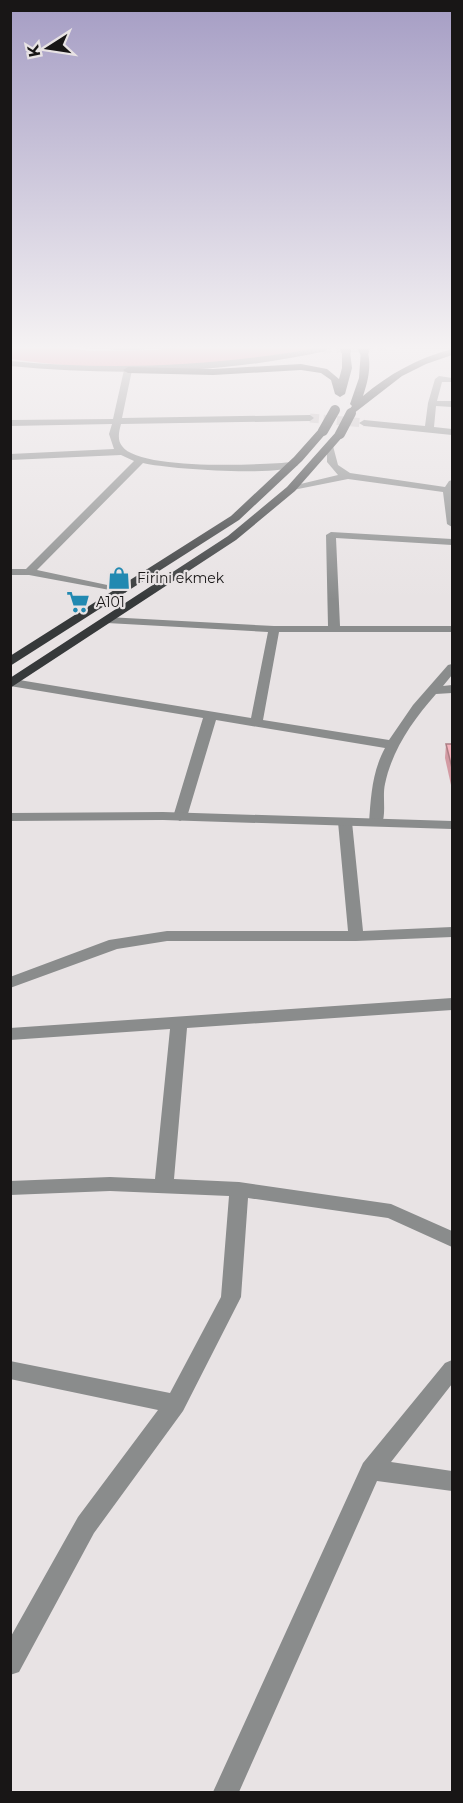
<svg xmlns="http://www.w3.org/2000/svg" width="463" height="1803" font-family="Montserrat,sans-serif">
	<rect width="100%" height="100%" fill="#e8e3e4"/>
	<path fill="#e17b8d" d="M10,346H49L92,351L156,350L187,346H346C315,349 286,357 255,360C174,369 91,371 11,359Z"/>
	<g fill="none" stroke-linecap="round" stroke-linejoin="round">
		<path stroke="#c9c4c5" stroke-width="9" stroke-dasharray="9 4.5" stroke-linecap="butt" d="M310,418L364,423"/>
		<path stroke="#c9c4c5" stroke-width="9" stroke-dasharray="9 4.5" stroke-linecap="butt" d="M323,349L392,346"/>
		<path fill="#8a8c8c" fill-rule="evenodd" d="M128,367L132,370L122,418L310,415L314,418L310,421L121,424C119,431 117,440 122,446C139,471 263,465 293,462L298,465C280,477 167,469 143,463L37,570L126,589V593L29,575H10V569H26L134,461L121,455L10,460V454L114,449L109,434L112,424L10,426V420L113,419L124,370Z
			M439,376L452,378V382H442L437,401H452V407L436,406L434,427L452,429V435L364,426L359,423L364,420L425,426L428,403L435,379Z
			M327,446H333L338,465L350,473L445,487L449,481L452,480V527L447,524L443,492L348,479L288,491V487L338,475L327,462Z
			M331,532L452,539V545L336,538L340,626H452V632H279L263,720L389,740L413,705L448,665L452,664V675L443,686L452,685V693L436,694C413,720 392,750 385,784C382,797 387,814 381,826H371L369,823C371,796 372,772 385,748L216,720L187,817L180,821L173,817L203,718L10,686V680L13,679L251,718L268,632L107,623L101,620L107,617L274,626H328L326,535Z
			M345,818L352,822L363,931L452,927V937L356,941H167L117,949L10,988V977L109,940L167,931H348L338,822Z
			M452,998V1010L187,1028L174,1179L239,1182L391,1204L452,1231V1247L388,1218L248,1198L241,1297L238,1303L183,1411L94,1533L19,1672L10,1675V1638L78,1517L158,1410L10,1379V1361L170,1393L221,1297L229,1196L110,1191L10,1195V1181L110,1177L155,1179L170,1029L10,1040V1028Z
			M452,1360V1384L391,1462L452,1471V1491L377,1481L239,1792H213L363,1463L445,1363Z"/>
		<path fill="#8a8c8c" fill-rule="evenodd" d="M163,812L452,821V829L163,820L10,821V813Z"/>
		<path fill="#5f6263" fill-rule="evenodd" d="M81,346H180L176,348L125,350L85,348Z
			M388,346H452V349L392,348Z
			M323,347L327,349L326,351C222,374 116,376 10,366V361C116,371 219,366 323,347Z"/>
		<path fill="#36393a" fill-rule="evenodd" d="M346,348L350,351L352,368L345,394L340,397L335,394L331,380L321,373L301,370L213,375L128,373L123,370L128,367L213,369L301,364L327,369L339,379L342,368V351Z
			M361,349H367C372,365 368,381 363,396C389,374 418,358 452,349V355L426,364L402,376L353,414L348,411L352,406L350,404L359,378Z
			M319,429L328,431L302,461L239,520L10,666V656L231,516L294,457Z
			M336,432L345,434L295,491L236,540L10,688V678L228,536L287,487Z"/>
		<path stroke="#36393a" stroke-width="10" d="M344,346L346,351
			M362,346L364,351
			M323,431L335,410
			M340,434L351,413"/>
	</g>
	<path fill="#d39ba3" d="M446,744H453V794L445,758Z"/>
	<path fill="#f5b4bd" stroke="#ac7e84" stroke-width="1.5" d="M446,744H453V772Z"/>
	<linearGradient id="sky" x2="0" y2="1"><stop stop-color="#a59dc4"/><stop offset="0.58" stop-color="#f5f2f3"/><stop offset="1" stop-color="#f5f2f3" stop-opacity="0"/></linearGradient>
	<rect width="463" height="599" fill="url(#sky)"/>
	<defs>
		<g id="shop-bare" transform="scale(1.8)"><path d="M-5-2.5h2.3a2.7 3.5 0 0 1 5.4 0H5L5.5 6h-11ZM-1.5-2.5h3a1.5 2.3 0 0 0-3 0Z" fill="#2289b1" stroke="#e8e3e4" stroke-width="2.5" paint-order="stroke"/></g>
		<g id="supermarket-bare" transform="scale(1.8)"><path d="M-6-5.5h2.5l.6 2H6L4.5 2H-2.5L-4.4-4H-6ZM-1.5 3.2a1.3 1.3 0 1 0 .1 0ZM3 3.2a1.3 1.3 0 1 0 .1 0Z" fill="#2289b1" stroke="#e8e3e4" stroke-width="2.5" paint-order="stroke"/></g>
	</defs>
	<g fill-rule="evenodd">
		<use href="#shop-bare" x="119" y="578"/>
		<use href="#supermarket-bare" x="78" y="602"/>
	</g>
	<g text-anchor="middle" stroke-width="4.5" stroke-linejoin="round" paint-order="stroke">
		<g font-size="14" fill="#181616" stroke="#e8e3e4" text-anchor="start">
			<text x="137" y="583">Firini ekmek</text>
			<text x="96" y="607">A101</text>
		</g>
	</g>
	<rect width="463" height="1803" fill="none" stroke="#181616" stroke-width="24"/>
	<g transform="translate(48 48) rotate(258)" stroke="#e8e3e4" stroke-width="4.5" paint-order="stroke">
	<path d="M0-4.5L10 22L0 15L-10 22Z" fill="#181616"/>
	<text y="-9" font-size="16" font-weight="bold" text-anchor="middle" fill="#181616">K</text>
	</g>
</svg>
